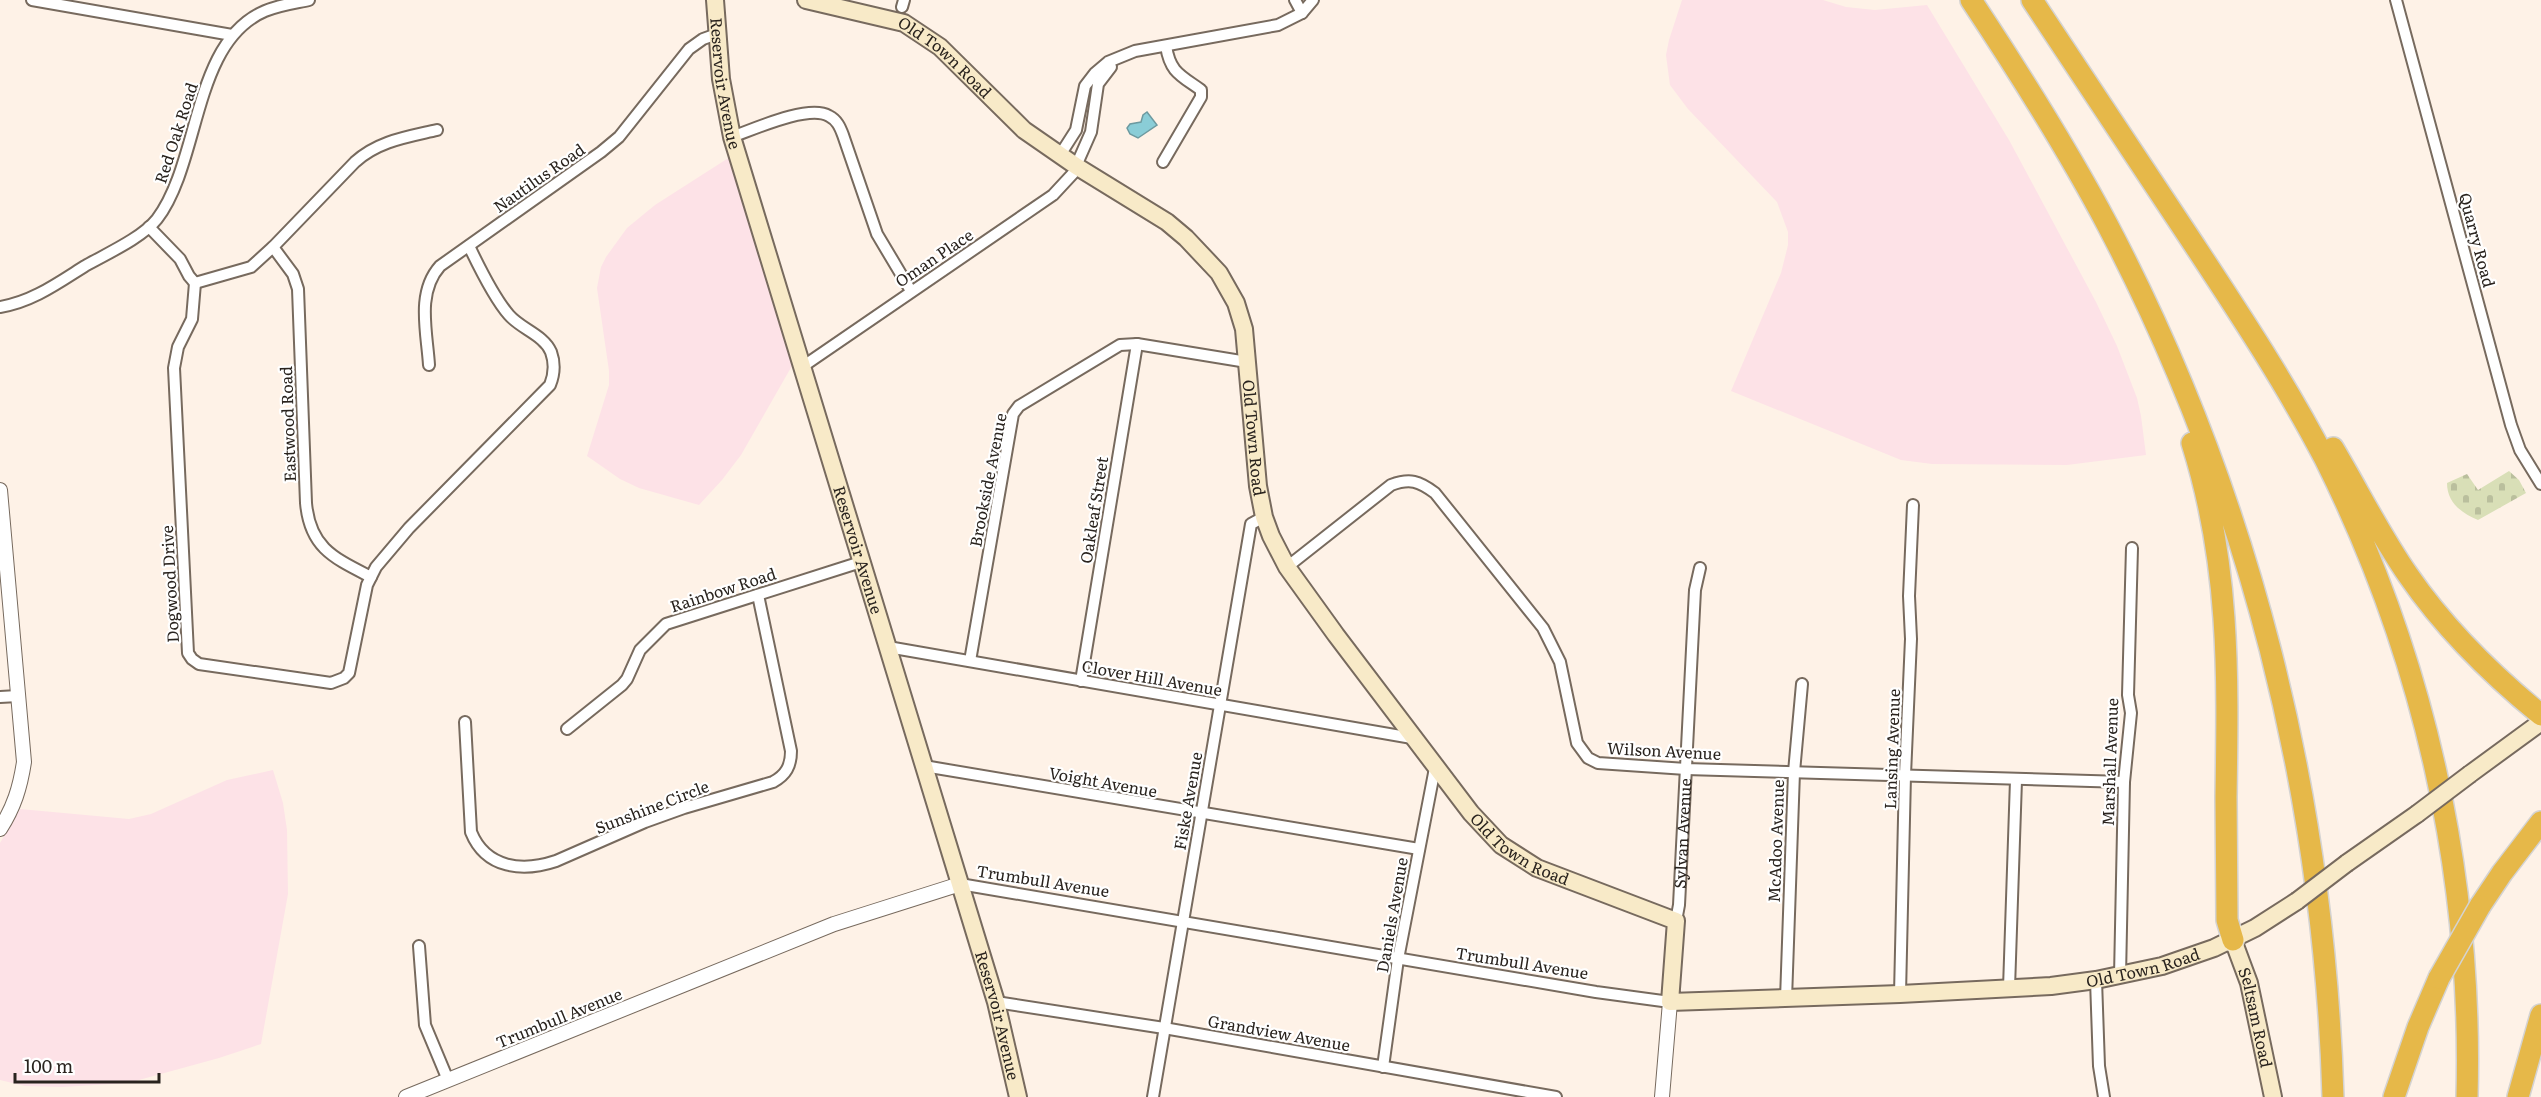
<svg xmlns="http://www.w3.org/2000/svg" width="2541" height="1097" font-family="Literata,serif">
	<defs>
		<pattern id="cemetery-stones" width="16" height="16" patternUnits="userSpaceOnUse" patternTransform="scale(1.5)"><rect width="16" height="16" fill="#d9dfb7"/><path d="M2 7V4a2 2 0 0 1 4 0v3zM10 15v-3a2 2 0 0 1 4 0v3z" fill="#babf9d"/></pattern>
	</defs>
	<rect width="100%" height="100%" fill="#fef2e7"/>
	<path fill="#fde2e7" d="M1682,0H1823L1846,7L1875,10L1927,5L2009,140L2096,302L2117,346L2137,398L2141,416L2146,455L2067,465L1932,464L1901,460L1731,391L1781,273L1788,245V232L1777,202L1688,109L1670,85L1666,55L1669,40Z
		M730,157L793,364L741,455L722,480L699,505L639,488L620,479L587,456L609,385V371L597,288L601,267L606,257L627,228L655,205Z
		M273,770L283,803L287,830L288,894L261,1044L219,1058L128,1083L62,1087L25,1086L0,1080V843L20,809L129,819L151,814L227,780Z"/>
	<path fill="url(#cemetery-stones)" d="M2509,471L2519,480L2526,493L2478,520C2461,513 2447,502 2447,483L2467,474L2478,490Z"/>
	<path fill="#8acdd7" stroke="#6d9aa0" stroke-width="1.5" d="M1147,112L1157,125L1138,138L1130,134L1127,128L1130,124L1141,122L1143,115Z"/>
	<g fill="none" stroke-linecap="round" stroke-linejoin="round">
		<g stroke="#776a5e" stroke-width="14">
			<g id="minor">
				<path d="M32,0L232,35"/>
				<path d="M1295,0L1302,13"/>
				<path d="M2396,0L2511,425L2520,450L2541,484"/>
				<path d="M902,7L904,0"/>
				<path d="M732,137C754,129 809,104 829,116C837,120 840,127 843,135L877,234L911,291"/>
				<path d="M1060,155L1076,130L1085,86L1095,73L1108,62L1135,51L1278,25L1302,13L1313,0"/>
				<path d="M1163,162L1201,97V90C1180,75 1170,72 1166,46"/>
				<path d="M1076,166L1091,132L1098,84L1111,67"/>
				<path d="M149,227L180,259L189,276L195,283"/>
				<path d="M273,247L293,274L298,289L306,503C310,548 334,558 371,577"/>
				<path d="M195,283L192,319L178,347L174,368L188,653L192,659L199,664L331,683L344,678L349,673L367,585L376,567L409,528L550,385C554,375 555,363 551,352C544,335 521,329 509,315C494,298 479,267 469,246"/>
				<path d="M195,283L251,267L273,247L355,162C378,141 407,137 437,130"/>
				<path d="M0,307C32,302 58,283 85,266C106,254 142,238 157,219C201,161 192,42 265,11C279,5 295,3 309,0"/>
				<path d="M429,365C427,332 416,293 440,266L601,152L619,137L689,49L703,39L717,34"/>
				<path d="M802,367L1053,195L1079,167"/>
				<path d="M1287,567L1391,485C1410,478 1419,481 1435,493L1543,628L1560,662L1577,743L1588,758L1598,763L1686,769L2124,782"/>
				<path d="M888,647L1412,738"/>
				<path d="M970,661L1013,414L1019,406L1120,345L1137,344L1247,362"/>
				<path d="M1081,681L1137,344"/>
				<path d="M0,697L18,696"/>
				<path d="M465,722L471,832C486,869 523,872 556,861L645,822L684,808L773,782C786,775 791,766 791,751L758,595"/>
				<path d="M567,729L622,685L627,679L640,650L666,624L861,562"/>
				<path d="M924,766L1419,849"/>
				<path d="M960,884L1596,992L1670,1002"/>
				<path id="s1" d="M1676,921L1679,905L1695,590L1700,568"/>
				<path d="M419,946L425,1025L448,1080"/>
				<path d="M2120,976L2124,782L2131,713L2128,695L2132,548"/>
				<path d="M2096,980L2099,1066L2104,1097"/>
				<path d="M2009,988L2016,780"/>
				<path d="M1900,994L1905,775L1911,639L1909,596L1913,505"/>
				<path d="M1786,999L1794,772L1802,684"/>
				<path d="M996,1002L1164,1028L1556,1097"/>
				<path d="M1383,1067L1398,959L1435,768"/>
				<path d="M1153,1097L1251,524L1264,517"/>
			</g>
		</g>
		<g stroke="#776a5e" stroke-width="16">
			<path id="tertiary" d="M0,490L24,762C20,788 14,807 0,829
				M406,1097L834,924L960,884
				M1662,1097L1670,1002"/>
		</g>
		<g stroke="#776a5e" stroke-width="20">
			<g id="secondary">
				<path id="s2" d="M715,0L721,79L732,137L996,1002L1018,1097"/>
				<path id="s3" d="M806,0L904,23L940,47L1024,130L1076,166L1167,222L1186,238L1219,273L1236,303L1244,329L1258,486L1264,517L1271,536L1287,567L1336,635L1471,813L1501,845L1537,868L1676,921L1670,1002L1900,994L2051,986L2096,980L2162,966L2214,948L2255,928L2297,901"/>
				<path d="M2470,774L2541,722"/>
				<path d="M2347,863L2417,814"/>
				<path id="s4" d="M2233,940L2249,983L2273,1097"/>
			</g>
		</g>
		<g stroke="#d4d3d2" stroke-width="24">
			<path id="motorway" d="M1971,0C2020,74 2067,148 2108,226C2249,495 2324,794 2333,1097
				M2032,0C2084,79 2136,158 2189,237C2237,310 2285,382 2325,459C2424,657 2473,876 2467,1097
				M2192,443C2230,563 2228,674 2226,797C2226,838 2227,879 2227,920L2233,940
				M2333,448C2358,490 2380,535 2408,575C2445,629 2491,674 2541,715
				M2480,906L2502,873L2541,822
				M2394,1097L2418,1027L2439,978
				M2518,1097L2541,1015"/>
		</g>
		<use href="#minor" stroke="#fff" stroke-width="10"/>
		<use href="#tertiary" stroke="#fff" stroke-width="14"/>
		<use href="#secondary" stroke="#f8eac8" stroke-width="16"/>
		<use href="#motorway" stroke="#e6b849" stroke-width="21"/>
		<g stroke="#776a5e" stroke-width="20" stroke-linecap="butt">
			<path id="secondary-bridge" d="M2417,814L2470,774
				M2297,901L2347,863"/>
		</g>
		<g stroke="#d4d3d2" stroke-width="24" stroke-linecap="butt">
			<path id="motorway-bridge" d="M2439,978L2480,906"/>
		</g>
		<use href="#secondary-bridge" stroke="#f8eac8" stroke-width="16"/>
		<use href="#motorway-bridge" stroke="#e6b849" stroke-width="21"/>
	</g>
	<g text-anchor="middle" stroke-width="4.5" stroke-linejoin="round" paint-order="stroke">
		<g font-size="16" fill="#29231e" stroke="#fff">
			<text dy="6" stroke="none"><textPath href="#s3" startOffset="154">Old Town Road</textPath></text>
			<text dy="6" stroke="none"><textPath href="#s2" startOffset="84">Reservoir Avenue</textPath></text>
			<text transform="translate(176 133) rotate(-72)" y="6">Red Oak Road</text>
			<text transform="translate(539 178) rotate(-35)" y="6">Nautilus Road</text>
			<text transform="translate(2477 240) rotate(75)" y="6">Quarry Road</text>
			<text transform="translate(934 258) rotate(-34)" y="6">Oman Place</text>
			<text transform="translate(288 424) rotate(-92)" y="6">Eastwood Road</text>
			<text dy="6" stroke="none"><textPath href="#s3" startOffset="676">Old Town Road</textPath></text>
			<text transform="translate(988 480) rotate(-79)" y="6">Brookside Avenue</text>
			<text transform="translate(1094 510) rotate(-81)" y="6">Oakleaf Street</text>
			<text dy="6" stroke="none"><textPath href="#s2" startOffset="570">Reservoir Avenue</textPath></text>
			<text transform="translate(170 584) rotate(-93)" y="6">Dogwood Drive</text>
			<text transform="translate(723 590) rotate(-18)" y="6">Rainbow Road</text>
			<text transform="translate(1152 678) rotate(10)" y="6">Clover Hill Avenue</text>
			<text transform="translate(1892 749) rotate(-88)" y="6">Lansing Avenue</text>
			<text transform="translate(1664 751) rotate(3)" y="6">Wilson Avenue</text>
			<text transform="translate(2110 762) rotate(-88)" y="6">Marshall Avenue</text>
			<text transform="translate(1103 782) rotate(10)" y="6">Voight Avenue</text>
			<text transform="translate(1188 801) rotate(-80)" y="6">Fiske Avenue</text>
			<text transform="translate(652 807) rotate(-21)" y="6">Sunshine Circle</text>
			<text dy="6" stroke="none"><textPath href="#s1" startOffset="88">Sylvan Avenue</textPath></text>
			<text transform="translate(1776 841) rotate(-88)" y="6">McAdoo Avenue</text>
			<text dy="6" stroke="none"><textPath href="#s3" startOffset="1180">Old Town Road</textPath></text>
			<text transform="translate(1043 881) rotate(9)" y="6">Trumbull Avenue</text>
			<text transform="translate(1392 915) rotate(-80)" y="6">Daniels Avenue</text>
			<text transform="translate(1522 963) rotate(9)" y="6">Trumbull Avenue</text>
			<text dy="6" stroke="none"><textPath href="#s3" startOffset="1910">Old Town Road</textPath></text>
			<text dy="6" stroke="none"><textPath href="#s2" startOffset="1056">Reservoir Avenue</textPath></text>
			<text transform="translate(559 1018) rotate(-22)" y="6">Trumbull Avenue</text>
			<text dy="6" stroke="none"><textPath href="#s4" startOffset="81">Seltsam Road</textPath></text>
			<text transform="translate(1279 1033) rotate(10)" y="6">Grandview Avenue</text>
		</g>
	</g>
	<path d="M15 1073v9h144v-9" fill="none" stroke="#29231e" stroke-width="3"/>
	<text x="24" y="1073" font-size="18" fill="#29231e" stroke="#ffffff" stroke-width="4.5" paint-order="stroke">100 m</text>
</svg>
